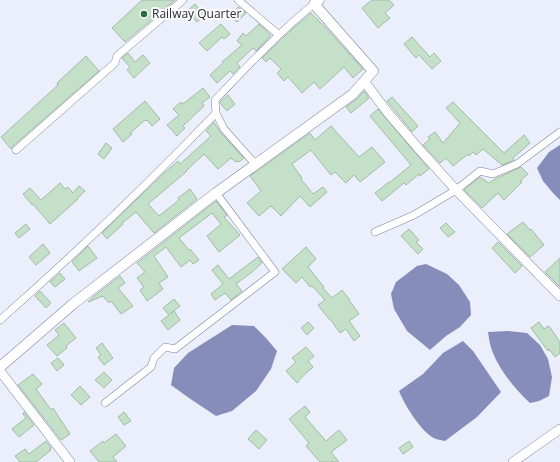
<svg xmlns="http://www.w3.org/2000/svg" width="560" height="462" font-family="'Open Sans',sans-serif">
	<rect width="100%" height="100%" fill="#ebeefb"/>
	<path fill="#878dba" d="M560,145V200L553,193L543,181L537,168L549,152Z
		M426,264L447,274L459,285L470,302L471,315L460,327L446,336L430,350L407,331L394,309L391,294L396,282L417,266Z
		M232,325L254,326L266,338L277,351L271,369L256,391L232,411L216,416L189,398L171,385L174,368L188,353Z
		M508,331L527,333L540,345L548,359L552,377L549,396L539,401L530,403C516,390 500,371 493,353C490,346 489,339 488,332Z
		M463,341L473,351L501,392L477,417L445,441C442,440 438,440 436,439C422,434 404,404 399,391L423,374L443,353Z"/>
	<path fill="#c4e0c9" stroke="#a1bca6" d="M142,0H175L125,42L112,28Z
		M372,0H389L394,5L385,13L390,18L378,28L362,8Z
		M195,4L205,15L197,22L187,11Z
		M238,7L246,13L237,22L230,16Z
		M311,13L325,27L363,69L353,78L344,67L320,89L314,82L302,93L288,77L284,81L277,73L281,69L270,58L266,62L262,58L291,30Z
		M221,24L230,34L224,39L222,37L207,51L199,43Z
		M259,24L271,35L256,51L253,48L237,63L240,67L233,74L230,71L217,83L210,75L223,63L222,62L242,45L237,41L243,33L246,36Z
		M412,37L430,57L434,53L441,61L432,69L419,55L416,58L404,44Z
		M128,53L135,62L143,55L150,63L134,78L127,70L130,67L122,58Z
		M86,56L99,71L13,146L11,149L1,137L58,85L57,83Z
		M203,88L210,97L202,103L204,106L183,126L185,128L177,136L167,125L179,115L173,109L181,102L183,104Z
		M364,91L369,98L351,113L346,107L357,99Z
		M228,95L235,104L227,111L220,103V102Z
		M392,97L418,126L412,132L387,101Z
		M145,101L160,119L152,126L147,120L146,121L145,120L130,133L132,134L123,142L113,129Z
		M453,102L504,153L524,135L530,143L513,158L514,160L502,165L483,149L476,155L473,152L469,156L468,154L453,166L446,158L440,163L423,145L430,139L428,137L435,132L443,143L460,123L446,108Z
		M378,109L429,169L420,176L419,174L406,185L404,183L382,201L375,193L389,182V183L411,165L370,116Z
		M214,122L220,132L244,158L239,162L238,161L236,162L231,158L218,169L204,154L186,171H187L148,204L159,216L179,200L178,198L190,189L197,199L154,233L136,212L122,223L123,224L107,239L102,233L163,174L178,161L180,164L211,136L206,131Z
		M331,126L359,157L372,147L385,162L360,182L354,175L346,183L335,172L331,175L311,150L292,164L302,178L301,179L313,194L323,187L327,192L310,207L300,196L281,216L271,206L259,216L247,203L261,191L250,176L310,133L315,140Z
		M106,143L112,148L104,159L98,154Z
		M521,167L528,174L520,181L522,182L504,200L498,193L482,208L464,190L480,177L489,183L495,179Z
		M60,183L65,189L68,187L73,193L79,186L85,191L77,199H78L50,224L33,204L32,205L23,194L30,188L41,200Z
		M216,201L227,215L224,217L240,235L219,252L207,236L221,224L212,213L179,238L189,250L190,249L199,260L193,264L190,260L181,267L166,247L154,256L168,277L159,283L163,289L147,301L140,290L144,287L137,278L145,272L137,263Z
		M523,222L530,230L531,229L544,245L530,257L507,234Z
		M446,223L455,232L448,237L440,228Z
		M26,224L30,229L19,238L15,233Z
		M409,229L419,240L416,242L423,249L418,254L401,236Z
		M498,242L522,266L515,273L492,248Z
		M43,244L50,253L36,265L29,257Z
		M88,246L97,258L79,271L72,262Z
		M306,247L316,259L308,267L324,287L323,288L332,298L342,290L350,300H349L359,314L349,321L360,336L354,341L346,329L340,333L330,319H329L318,305L325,300L312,286L310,287L302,277L296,283L282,269Z
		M258,257L262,263L252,272L236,284L242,291L231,300L225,293L215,300L211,294L223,284L212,270L218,265L229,279Z
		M560,258V287L545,272Z
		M60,273L65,279L55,287L50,282Z
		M120,276L125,283L118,288L133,306L121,314L111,301L109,303L103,296L88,302L93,297Z
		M40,291L51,303L46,308L35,296Z
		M174,299L180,306L170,314L174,311L180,320L168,330L161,321L169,315L163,308Z
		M308,322L314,328L307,335L301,328Z
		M539,322L544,329L549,326L560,342V353L555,357L549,349L548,351L531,328Z
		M64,323L76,338L66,346L67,348L57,356L47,345L59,335L55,330Z
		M102,343L113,358L104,365L98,357L101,355L96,348Z
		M306,347L314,356L308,361L313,367L302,377L297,383L286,371L296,362L292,358Z
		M58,358L64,365L57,371L51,363Z
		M104,372L112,380L104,388L95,380Z
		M33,374L42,384L36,389L51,410L53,408L70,434L61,440L18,385Z
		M80,386L90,397L81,405L71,395Z
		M305,406L310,412L305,417L326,441L339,430L347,440L331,452L339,462H320L306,446L309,443L289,419Z
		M24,412L34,425L19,437L12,429L26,418L23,414Z
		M124,412L131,421L124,425L118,417Z
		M256,430L267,440L259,449L248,439Z
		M116,434L126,446L113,457L117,462H99L90,451L103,441L104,443Z
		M46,441L51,448L50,449L51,450L36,462H20L15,456L25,449L29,454Z
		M409,441L413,447L403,454L399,448Z"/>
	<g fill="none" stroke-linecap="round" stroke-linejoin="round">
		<g stroke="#8084a1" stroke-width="8">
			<path id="minor" d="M238,0L279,35
				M216,113L224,129L256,165
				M16,150L115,63L117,56L183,0
				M375,232L414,215L456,190L480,171L493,174L517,164L560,132
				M0,320C75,254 147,185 216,113L215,100C247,67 278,33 314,4
				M105,403L151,367L154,358L165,347L175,349L275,272L216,193"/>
		</g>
		<g stroke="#8084a1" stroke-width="10">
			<path id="tertiary" d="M364,81L388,113L419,149L456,190L560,296
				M0,371L70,462
				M513,462L560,429"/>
		</g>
		<g stroke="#8084a1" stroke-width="11">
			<path id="secondary" d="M0,367L73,304L216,193L353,94L373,71L314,4L319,0"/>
		</g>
		<use href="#minor" stroke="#fff" stroke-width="7"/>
		<use href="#tertiary" stroke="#fff" stroke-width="9"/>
		<use href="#secondary" stroke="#fff" stroke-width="10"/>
	</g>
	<circle fill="#266f3c" stroke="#fcfcfc" stroke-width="1.5" cx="144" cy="14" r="4"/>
	<g text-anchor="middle" stroke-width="4" stroke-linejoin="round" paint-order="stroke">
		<g font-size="12" fill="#2a2c38" stroke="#fcfcfc" text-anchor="start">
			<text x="152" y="18">Railway Quarter</text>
		</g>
	</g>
</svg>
